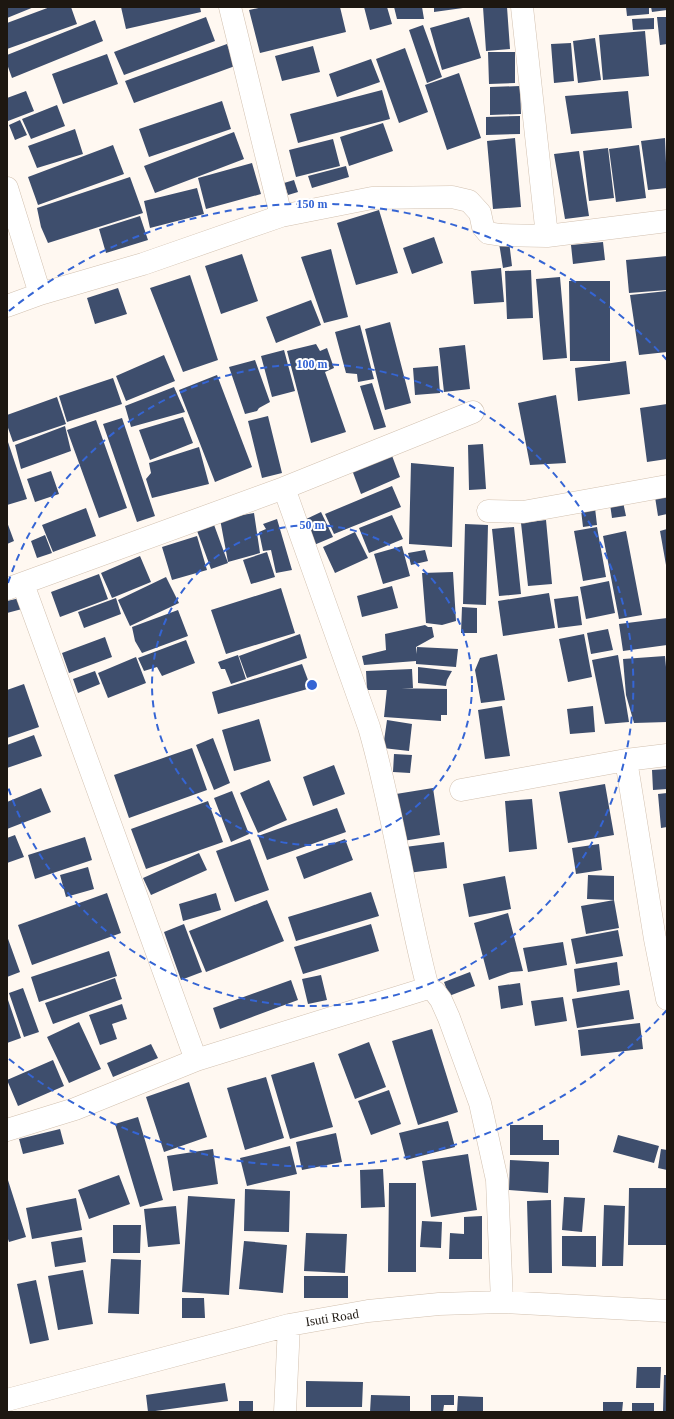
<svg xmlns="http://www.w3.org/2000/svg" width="674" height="1419" font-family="Georgia,serif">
	<rect width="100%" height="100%" fill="#fff8f1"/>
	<path fill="#3e4e6d" d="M7,7H34L7,18Z
		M50,7H71L77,24L7,49V23Z
		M121,7H200L201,12L126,29Z
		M263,7H340L346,32L260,53L249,10Z
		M364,7H387L392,24L370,30Z
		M394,7H422L424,19H397Z
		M434,7H463V8L434,12Z
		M483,7H507L510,49L486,51Z
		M626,7H649V14L627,16Z
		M651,7H667V10L652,12Z
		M206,17L215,41L124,75L114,52Z
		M469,17L481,58L442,70L430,28Z
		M657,17H667V44L660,45Z
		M654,18V29L633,30L632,19Z
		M95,20L103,41L12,78L7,64V55Z
		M423,25L442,77L427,83L409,30Z
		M645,31L649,76L603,80L599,35Z
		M595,38L601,80L578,83L573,41Z
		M571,43L574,81L554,83L551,44Z
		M227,44L235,66L134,103L125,81Z
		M313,46L320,72L282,81L275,56Z
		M405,48L428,112L399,123L376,59Z
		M488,52H515V83L489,84Z
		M107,54L118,84L63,104L52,74Z
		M371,59L380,82L337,97L329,74Z
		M459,73L481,138L447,150L425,85Z
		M520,86L521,114L490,115V87Z
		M382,90L390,119L298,143L290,114Z
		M26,91L34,111L8,121L7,98Z
		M628,91L632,128L571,134L565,96Z
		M222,101L231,129L149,157L139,129Z
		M57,105L65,126L31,139L22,119Z
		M520,116V134L486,135V117Z
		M20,120L27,135L15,140L9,125Z
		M383,123L393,151L349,166L340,137Z
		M75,129L83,154L37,168L28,146Z
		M234,132L244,159L155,193L144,166Z
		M515,138L521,207L493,209L487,141Z
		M665,138L667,188L648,190L641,141Z
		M333,139L340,166L296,177L289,150Z
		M113,145L124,174L38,205L28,177Z
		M639,145L646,198L616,202L609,149Z
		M608,148L614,198L589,201L583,151Z
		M579,151L589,216L565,219L554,154Z
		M252,163L261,194L206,209L198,178Z
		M346,166L349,177L312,188L308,176Z
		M130,177L143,213L48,243L41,227L37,208Z
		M294,180L298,192L288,195L284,183Z
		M197,188L204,214L150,228L144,201Z
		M379,210L398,273L356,285L337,223Z
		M140,216L148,240L106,253L99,229Z
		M434,237L443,263L412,274L403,248Z
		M509,241L512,266L503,268L499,243Z
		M603,242L605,260L573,264L571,245Z
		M331,249L348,317L324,323L301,257Z
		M242,254L258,301L221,314L205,266Z
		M667,256V290L629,293L626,260Z
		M501,268L504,302L474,304L471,271Z
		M531,270L533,318L507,319L505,271Z
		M190,275L218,360L183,372L150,288Z
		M560,277L567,358L543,360L536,279Z
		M569,281H610V361H570Z
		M118,288L127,314L95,324L87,298Z
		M667,291V352L639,355L630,295Z
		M311,300L321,325L276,343L266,317Z
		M390,322L411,403L385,410L365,329Z
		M360,325L374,379L358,382L357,374L346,373L335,332Z
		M316,344L320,351L327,348L334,368L325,372L346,432L311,443L287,351Z
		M465,345L470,389L444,392L439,348Z
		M284,350L295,391L272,397L261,356Z
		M164,355L175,381L126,401L116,376Z
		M255,360L270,402L259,408L257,411L245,414L229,367Z
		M626,361L630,394L578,401L575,368Z
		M438,366L440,393L415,395L413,368Z
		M217,375L252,467L215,482L179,390Z
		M113,378L122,404L67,422L59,396Z
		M372,383L386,427L374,430L360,386Z
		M174,387L185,412L131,427L125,406Z
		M556,395L566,463L530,465L518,403Z
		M57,397L66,424L13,442L7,425V415Z
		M667,404V459L647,462L640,408Z
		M268,416L282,473L262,478L248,421Z
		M183,417L193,443L150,460L139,430Z
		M122,418L155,516L137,522L103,424Z
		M96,420L127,508L99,518L67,430Z
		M65,426L71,451L21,469L15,445Z
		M7,439L27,499L7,505Z
		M483,444L486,489L469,490L468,445Z
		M199,447L209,484L152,498L146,479L151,473L149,463Z
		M391,453L400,477L361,494L352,470Z
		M411,463L454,467L452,547L409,544Z
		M51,471L59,494L35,502L27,479Z
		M392,486L401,507L334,534L325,514Z
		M666,495L667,514L658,516L655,497Z
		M623,502L626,516L612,518L610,504Z
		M86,508L96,536L53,552L42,525Z
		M595,508L597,525L583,527L581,510Z
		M321,512L333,537L314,545L302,521Z
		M254,513L260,553L228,562L220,519Z
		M392,515L403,539L369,553L359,528Z
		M277,519L292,570L276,573L271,550L263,551L259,532L266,529L263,524Z
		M546,520L552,584L528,586L521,523Z
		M7,522L14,541L7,544Z
		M213,522L228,563L211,569L196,528Z
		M465,524L488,525L486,605L463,604Z
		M514,527L521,594L499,596L492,529Z
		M597,527L606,577L583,581L574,531Z
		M667,529V565H666L660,531Z
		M626,531L642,615L619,619L603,536Z
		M355,532L368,558L335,573L323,547Z
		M45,535L52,553L37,558L31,541Z
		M197,536L207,570L172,580L162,547Z
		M402,546L410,576L383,584L374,554Z
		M425,550L428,561L411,565L408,553Z
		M267,552L275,577L251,584L243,560Z
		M140,556L151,582L112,598L101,573Z
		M453,572L456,621L442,625L426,623L422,573Z
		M99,574L108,599L60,617L51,592Z
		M166,577L179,603L130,626L118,600Z
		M609,581L615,613L586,619L580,587Z
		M392,586L398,608L362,617L357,596Z
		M281,588L295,633L226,654L211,610Z
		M549,593L555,628L503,636L498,601Z
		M578,596L582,625L558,628L554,599Z
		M20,598L22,609L7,613V601Z
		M116,598L121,614L84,628L78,612Z
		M462,607L477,608V633H461Z
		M178,610L188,636L142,653L135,641L132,627Z
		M667,618V645L623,651L619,624Z
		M425,625L428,627H432L434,637L416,647V654L417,647L458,649L456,667L416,664V661L364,665L362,656L386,650L385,634Z
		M608,629L613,650L591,654L587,633Z
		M300,634L307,658L247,678L239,656Z
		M584,634L592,677L568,682L559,639Z
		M105,637L112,657L69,673L62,653Z
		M186,640L195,663L162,676L157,667L144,671L138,658Z
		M497,654L505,700L481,703L475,670L480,658Z
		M238,655L246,679L231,684L225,669H221L218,662Z
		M618,655L629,722L605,724L592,660Z
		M665,656L667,678V722L634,723L626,695L623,659Z
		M136,657L146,683L108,698L98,673Z
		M302,664L311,688L218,714L212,692Z
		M418,667L452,671L447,680L446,686L418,683Z
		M412,669L413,688L367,690L366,671Z
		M95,671L100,684L78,693L73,679Z
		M24,684L39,727L7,738V690Z
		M387,688L447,689V715H441V721L384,717Z
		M502,706L510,756L485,759L478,710Z
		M593,706L595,732L570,734L567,709Z
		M259,719L271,761L234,771L222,730Z
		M387,720L412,724L409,751L383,748Z
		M34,735L42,756L7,768V745Z
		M213,738L230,783L214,790L196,745Z
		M192,748L207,790L129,818L114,775Z
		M394,754L412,755L410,773L393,772Z
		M334,765L345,794L313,806L303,777Z
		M667,769V789L653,790L652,770Z
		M269,780L287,820L258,833L240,793Z
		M605,784L614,835L568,843L559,792Z
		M41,788L51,812L7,829V802Z
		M433,788L440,835L403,841L396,794Z
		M232,791L249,834L231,842L214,798Z
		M667,793V827L661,828L658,794Z
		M532,799L537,849L509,852L505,801Z
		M208,801L223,842L146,869L131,829Z
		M337,808L346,832L267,860L258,836Z
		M15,835L24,857L7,863V838Z
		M85,837L92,860L35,879L28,855Z
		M250,839L269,890L235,902L216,851Z
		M345,839L353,860L304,879L296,857Z
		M444,842L447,868L408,873L405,847Z
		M599,844L602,870L576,874L572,848Z
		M199,853L207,870L151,895L143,878Z
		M88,867L94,889L66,897L60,875Z
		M588,875L614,876V900L587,899Z
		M505,876L511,909L469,917L463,884Z
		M371,892L379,916L296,941L288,917Z
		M107,893L121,933L32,965L18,925Z
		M216,893L221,910L183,921L179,904Z
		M267,900L284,941L206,972L189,931Z
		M614,900L619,928L586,934L581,906Z
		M508,913L523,971L511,972L489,980L474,923Z
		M184,924L202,972L181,980L164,932Z
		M371,924L379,951L303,974L294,947Z
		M618,930L623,956L576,964L571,939Z
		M7,936L20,972L7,977Z
		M563,942L567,965L528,972L523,948Z
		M109,951L117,976L39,1002L31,977Z
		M617,962L620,985L577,992L574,969Z
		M470,972L475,986L449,996L444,982Z
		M321,975L327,1000L308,1004L302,979Z
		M115,978L122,999L53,1024L45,1003Z
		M291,980L298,1000L220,1029L213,1008Z
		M520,983L523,1005L501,1009L498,986Z
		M23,988L39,1032L24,1037L9,993Z
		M629,990L634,1019L577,1028L572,999Z
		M7,997L21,1038L7,1043Z
		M563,997L567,1021L535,1026L531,1001Z
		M122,1004L127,1019L112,1024L117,1039L100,1045L89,1015Z
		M79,1022L101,1069L69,1083L47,1037Z
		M640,1023L643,1049L581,1056L578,1030Z
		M432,1029L458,1112L418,1125L392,1041Z
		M369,1042L386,1087L355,1099L338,1054Z
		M151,1044L158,1058L113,1077L107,1063Z
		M53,1060L64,1086L18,1106L7,1080Z
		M314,1062L333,1127L290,1139L271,1075Z
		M266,1077L284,1138L245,1150L227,1088Z
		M189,1082L207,1137L164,1152L146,1097Z
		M389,1090L401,1124L371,1135L358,1101Z
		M138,1117L163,1200L140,1207L115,1124Z
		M448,1121L455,1147L406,1160L399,1133Z
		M510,1125H543V1140H559V1155H510Z
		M60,1129L64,1144L23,1154L19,1139Z
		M336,1133L342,1162L302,1170L296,1142Z
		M618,1135L659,1146L654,1163L613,1152Z
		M290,1146L297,1174L247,1186L240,1158Z
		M213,1149L218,1184L173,1191L167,1156Z
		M661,1149L667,1150V1170L658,1168Z
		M468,1154L477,1210L431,1217L422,1161Z
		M510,1160L549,1162L548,1193L509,1190Z
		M383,1169L385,1207L361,1208L360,1170Z
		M119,1175L130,1204L89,1219L78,1190Z
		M7,1177L26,1237L9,1242L7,1236Z
		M389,1183H416V1272H388Z
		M629,1188H666V1245H628Z
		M245,1189L290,1191L289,1232L244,1231Z
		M188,1196L235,1199L229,1295L182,1292Z
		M564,1197L585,1198L582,1232L562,1230Z
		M76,1198L82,1230L32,1239L26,1208Z
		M551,1200L552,1273H529L527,1201Z
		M604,1205L625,1206L623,1266H602Z
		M176,1206L180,1244L148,1247L144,1209Z
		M482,1216V1259H449L450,1233L464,1234V1217Z
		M422,1221L442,1222L441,1248L420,1247Z
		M113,1225H141L140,1253H113Z
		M306,1233L347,1234L345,1273L304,1271Z
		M562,1236H596V1267L562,1266Z
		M82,1237L86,1262L55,1267L51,1242Z
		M244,1241L287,1245L283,1293L239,1289Z
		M111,1259L141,1260L139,1314L108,1313Z
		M83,1270L93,1324L58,1330L48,1276Z
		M304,1276H348V1298H304Z
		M36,1280L49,1340L30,1344L17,1284Z
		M182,1298H204L205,1318H182Z
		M637,1367H661L660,1388H636Z
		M664,1375H667V1411H663Z
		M306,1381L363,1382L362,1407H306Z
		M225,1383L228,1401L148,1412L146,1395Z
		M371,1395L410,1396V1412H370Z
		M431,1395H454V1405H444L443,1412H431Z
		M458,1396L483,1397V1412H457Z
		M239,1401H253V1412H239Z
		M603,1402H623L622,1412H603Z
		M632,1403H654V1412H632Z"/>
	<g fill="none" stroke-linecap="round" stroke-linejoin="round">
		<g stroke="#d2c1b0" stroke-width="23">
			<path id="minor" d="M230,7L281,216
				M522,7L547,236
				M7,188L40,294
				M7,306L40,294L143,264L281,216L372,198L452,197L469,201L480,213L483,227L488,233L501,235L547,236L667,221
				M284,488L369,727C394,813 405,902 428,988L435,992L441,1000L449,1018L480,1103L497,1180L502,1302
				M488,511L523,512L667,486
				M23,584L196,1060
				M7,589L284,488L473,412
				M626,760L655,939L667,999
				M461,790L626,760L667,755
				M7,1130L75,1109L196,1060L428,988
				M7,1400L289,1325L368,1311L439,1304L502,1302L667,1311
				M285,1412L289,1325"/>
		</g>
		<use href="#minor" stroke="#fff" stroke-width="22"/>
	</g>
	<g fill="none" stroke="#3565d4" stroke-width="2" stroke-dasharray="7 5">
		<circle cx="312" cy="685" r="160"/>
		<path d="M8 583A321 321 0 1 1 8 787"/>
		<path d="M667 1010A481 481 0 0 1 9 1059M9 311A481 481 0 0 1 667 360"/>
	</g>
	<g text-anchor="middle" stroke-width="4" stroke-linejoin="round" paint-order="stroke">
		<g font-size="13" fill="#1d1711" stroke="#fff">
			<text transform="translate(332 1317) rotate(-9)" y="5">Isuti Road</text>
		</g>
	</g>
	<circle cx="312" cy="685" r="6" fill="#3565d4" stroke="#fff" stroke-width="2"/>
	<g font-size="12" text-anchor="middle" font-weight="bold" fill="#3565d4" stroke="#fff" stroke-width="4" stroke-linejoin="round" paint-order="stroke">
		<text x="312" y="208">150 m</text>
		<text x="312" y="368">100 m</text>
		<text x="312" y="529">50 m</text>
	</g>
	<rect width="674" height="1419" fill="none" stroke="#1d1711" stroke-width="16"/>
</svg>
